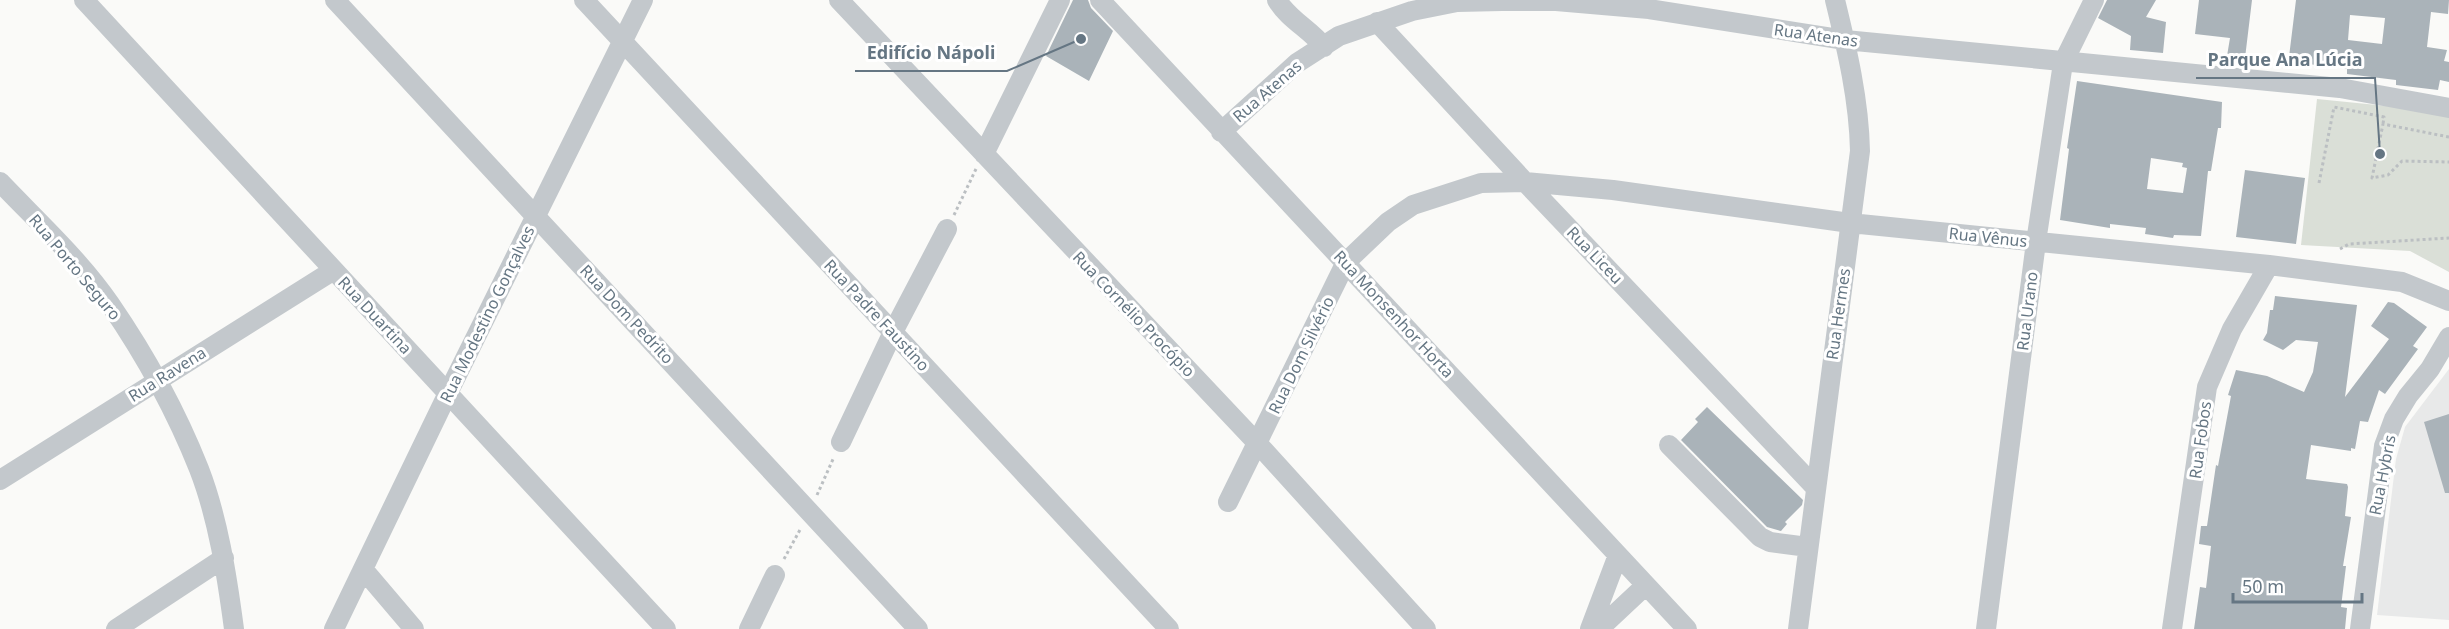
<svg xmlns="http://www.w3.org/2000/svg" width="2449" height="629" font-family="'Noto Sans',sans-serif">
	<rect width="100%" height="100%" fill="#fafaf8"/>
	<path fill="#e8e9e9" d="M2449,369V620L2377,615L2396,459L2405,427Z"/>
	<path fill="#dadfd7" d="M2317,99L2387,106L2449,115V272L2410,251L2301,245Z"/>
	<path fill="#aab3b9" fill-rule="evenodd" d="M1073,0H1088L1091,8L1113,31L1089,81L1046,56Z
		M2107,0H2156L2146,17L2166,22L2163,53L2130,50L2131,36L2098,18Z
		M2199,0H2252L2245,58L2227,56L2230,38L2195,34Z
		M2296,0H2449L2448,14L2431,12L2427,47L2447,50L2444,61L2449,62V82L2440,80L2438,90L2396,85V80L2347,74V69L2308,64L2307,67L2288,65ZM2350,15L2385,18L2382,44L2348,40Z
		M2077,81L2222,102L2221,128H2218L2211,171H2208L2201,236L2174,235L2173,238L2145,234L2146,228L2110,224V228L2060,220L2069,149L2067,148ZM2151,158L2183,163L2182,167L2187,168L2183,193L2147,189Z
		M2245,170L2305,178L2296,244L2236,237Z
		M2275,296L2357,305L2345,397L2389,339L2371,326L2388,302L2394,303L2427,327L2413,346L2418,349L2385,394L2379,390L2368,422L2360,421L2355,449L2351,448V451L2311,445L2306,479L2347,484L2348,487L2345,516L2351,517L2343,566H2346L2341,607L2347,608L2345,629H2194L2200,587L2206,588L2211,546L2199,544L2201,526H2207L2216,465L2218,466L2231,396L2228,395L2236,370L2267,376L2304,392L2313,372L2318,342L2296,340L2283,350L2263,340L2267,333L2270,310H2273Z
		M1707,407L1803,500L1802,505L1785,522L1787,524L1781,531L1767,527L1681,440L1698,422L1695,419Z
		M2449,414V493H2445L2424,422Z"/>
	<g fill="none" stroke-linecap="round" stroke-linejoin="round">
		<path stroke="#bbbfc2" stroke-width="3" stroke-dasharray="3 3" stroke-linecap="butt" d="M2449,137L2383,124L2372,178L2388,175L2402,161L2449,162
			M2319,183L2334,107L2384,117L2383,124
			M954,215L976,169
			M2340,249L2349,244L2449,238
			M817,495L834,457
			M784,559L801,528"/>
		<path stroke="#c3c8cc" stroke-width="20" d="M84,0L666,629
			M335,0L918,629
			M584,0L1169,629
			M839,0L1258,444L1426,629
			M1100,0L1687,629
			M1277,0C1289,20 1310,29 1324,47
			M1377,22L1525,182L1815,487
			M1221,132L1297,63L1339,36L1412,11L1457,2L1502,1H1556L1649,9L1845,40L2340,88L2449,108
			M984,154L1060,0
			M0,182C37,221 79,259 110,304C145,355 176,411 199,469C218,518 227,576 234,629
			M841,442L893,332L947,229
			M1669,445L1760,537L1770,542L1808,547
			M0,480L334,270
			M1228,502L1346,262L1388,222L1413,205L1481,183L1525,182L1613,190L1850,223L2269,265L2402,282L2449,301
			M363,569L414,629
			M116,629L224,558
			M334,629L448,393L643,0
			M749,629L775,575
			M1590,629L1618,555
			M1599,629L1646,585
			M1798,629L1860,151C1859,100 1847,49 1835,0
			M1986,629L2036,242L2063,63L2094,0
			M2172,629L2207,387L2232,329L2269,265
			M2360,629L2384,446L2394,419L2408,396L2430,369L2449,337"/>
	</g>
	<g text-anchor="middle" stroke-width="6" stroke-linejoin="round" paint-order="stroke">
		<g font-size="16" fill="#657683" stroke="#fff">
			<text transform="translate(1816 35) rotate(8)" y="6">Rua Atenas</text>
			<text transform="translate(1267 91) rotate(-41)" y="6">Rua Atenas</text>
			<text transform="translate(1988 237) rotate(6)" y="6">Rua Vênus</text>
			<text transform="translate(1595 255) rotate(46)" y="6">Rua Liceu</text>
			<text transform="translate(75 267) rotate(50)" y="6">Rua Porto Seguro</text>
			<text transform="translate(2027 311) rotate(-83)" y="6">Rua Urano</text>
			<text transform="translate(487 314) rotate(-64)" y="6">Rua Modestino Gonçalves</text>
			<text transform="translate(627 314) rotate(47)" y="6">Rua Dom Pedrito</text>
			<text transform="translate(1134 314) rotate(46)" y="6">Rua Cornélio Procópio</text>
			<text transform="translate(1394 314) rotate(47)" y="6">Rua Monsenhor Horta</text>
			<text transform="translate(1838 314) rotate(-82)" y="6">Rua Hermes</text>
			<text transform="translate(375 315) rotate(47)" y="6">Rua Duartina</text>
			<text transform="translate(877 315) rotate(47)" y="6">Rua Padre Faustino</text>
			<text transform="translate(1301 355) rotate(-64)" y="6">Rua Dom Silvério</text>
			<text transform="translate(167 374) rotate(-32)" y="6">Rua Ravena</text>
			<text transform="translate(2200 440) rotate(-82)" y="6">Rua Fobos</text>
			<text transform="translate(2382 475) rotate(-79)" y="6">Rua Hybris</text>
		</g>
	</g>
	<path fill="none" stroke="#657683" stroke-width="2" d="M1081 39L1007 71H855M2380 154L2375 78H2196"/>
	<g fill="#657683" stroke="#fff" stroke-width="2">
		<circle cx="1081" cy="39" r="6"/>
		<circle cx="2380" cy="154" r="6"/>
	</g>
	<g font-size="18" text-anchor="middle" font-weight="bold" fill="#657683" stroke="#fff" stroke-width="6" stroke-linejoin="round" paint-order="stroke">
		<text x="931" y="59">Edifício Nápoli</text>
		<text x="2285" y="66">Parque Ana Lúcia</text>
	</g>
	<path d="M2233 593v9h129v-9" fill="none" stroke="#657683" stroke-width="3"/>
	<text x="2242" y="593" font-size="18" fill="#657683" stroke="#ffffff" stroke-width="4.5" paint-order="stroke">50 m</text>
</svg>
